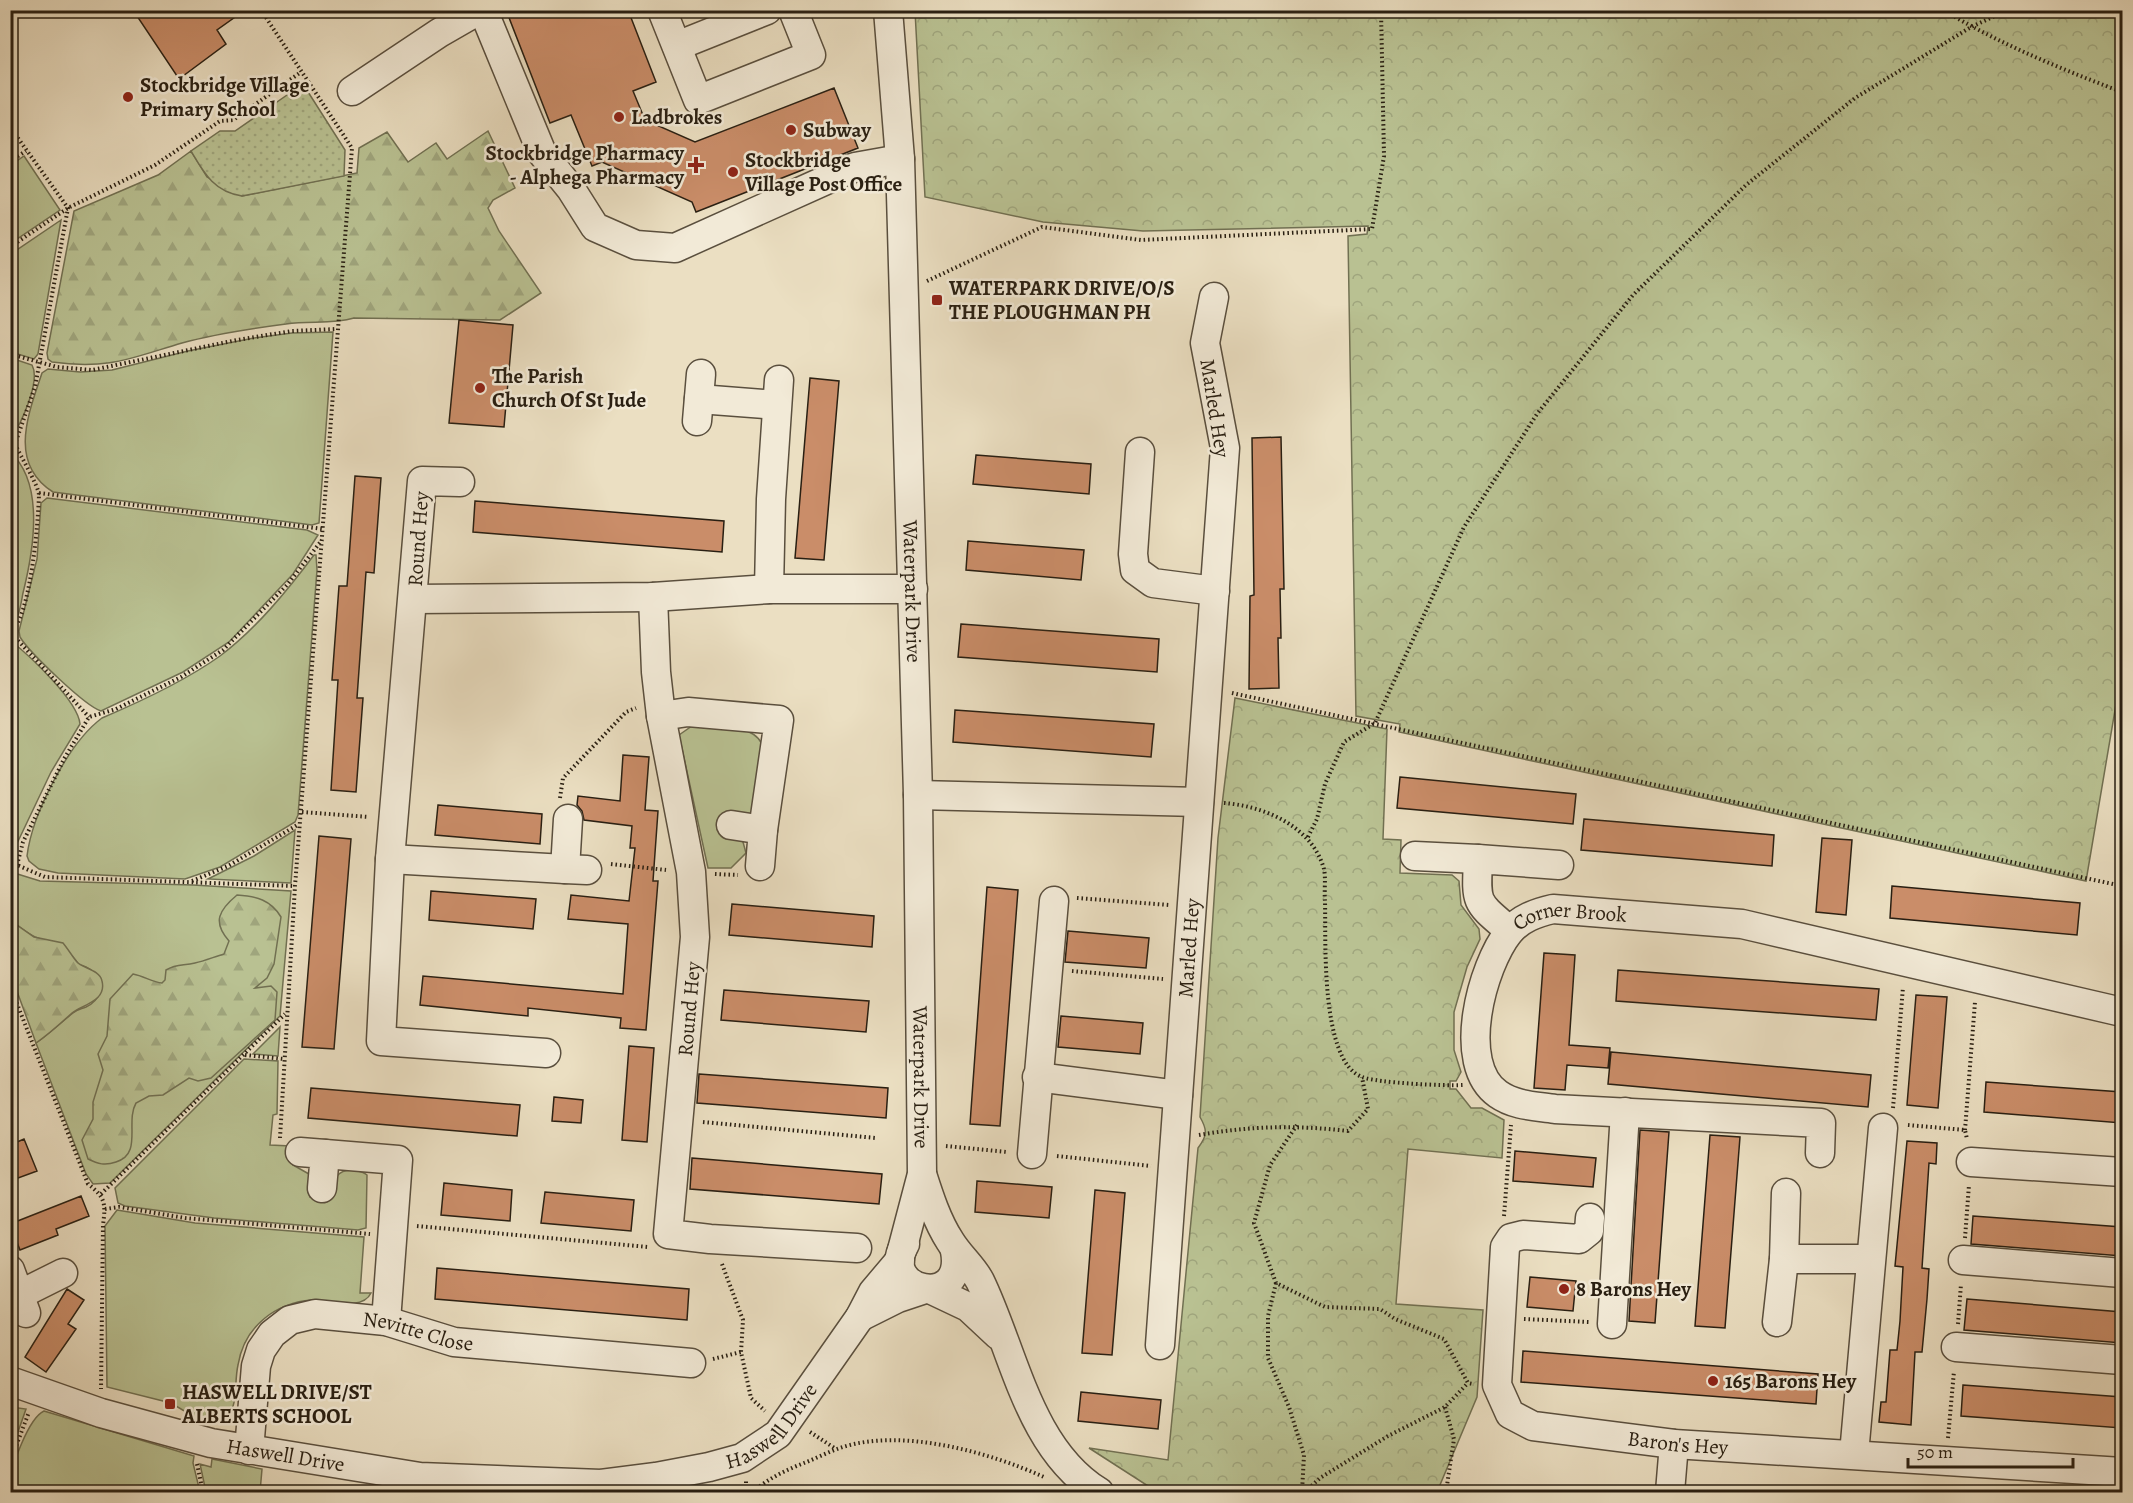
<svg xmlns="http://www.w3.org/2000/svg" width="2133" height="1503" font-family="Alegreya,serif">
	<defs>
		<pattern id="forest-firs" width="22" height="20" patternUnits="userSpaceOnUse" patternTransform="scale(1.5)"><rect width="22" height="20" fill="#b9c192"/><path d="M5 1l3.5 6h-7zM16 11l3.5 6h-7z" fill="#9fa57d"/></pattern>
		<pattern id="park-crowns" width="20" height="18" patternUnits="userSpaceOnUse" patternTransform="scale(1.5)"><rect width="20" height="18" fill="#b9c192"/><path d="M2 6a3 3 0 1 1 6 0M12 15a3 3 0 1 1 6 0" fill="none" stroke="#9fa57d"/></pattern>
		<pattern id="garden-dots" width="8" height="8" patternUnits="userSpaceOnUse" patternTransform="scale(1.5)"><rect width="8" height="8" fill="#b9c192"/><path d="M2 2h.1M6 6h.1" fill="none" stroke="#9fa57d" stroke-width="1.8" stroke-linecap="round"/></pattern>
	</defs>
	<rect width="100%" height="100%" fill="#ebdfc2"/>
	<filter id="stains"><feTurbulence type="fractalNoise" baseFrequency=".00333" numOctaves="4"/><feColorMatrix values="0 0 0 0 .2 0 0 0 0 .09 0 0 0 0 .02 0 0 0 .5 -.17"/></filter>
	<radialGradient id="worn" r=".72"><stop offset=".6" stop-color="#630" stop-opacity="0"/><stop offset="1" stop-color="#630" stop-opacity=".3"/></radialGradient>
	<path fill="#b9c192" stroke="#717052" stroke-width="1.5" d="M24,156L60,210L11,243V165Z
		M61,220L38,354L34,359L11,352V254Z
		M333,332L319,523L312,525L53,492C8,463 28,415 42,373L48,369L80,372L112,370L188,351L254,338L292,333Z
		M11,358L32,365C41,381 21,424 11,438Z
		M10,452C46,484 33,553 23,593C21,603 19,620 11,627Z
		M47,498L307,530L318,535L293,574L229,642L183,672L101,711C85,706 29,652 20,637L19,631L37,559L41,503Z
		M314,555H316L317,570L298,815L295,822L220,867L185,879L58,873L39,869L29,861L27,856C32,815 68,743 102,718C142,701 185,681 220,656C256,629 287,591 314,555Z
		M11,641C30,656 78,701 80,724L51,772L11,856Z
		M692,726C713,728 752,722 762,744L753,812L738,838L743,842L746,853L731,868H708L679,735Z
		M295,830L291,883L208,879L254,856Z
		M11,872L40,881L193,885L291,891L280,1016L110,1183L93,1184L86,1174L36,1043C49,1034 60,1023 73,1013C77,1009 81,1009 86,1007C99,1001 108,983 95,973C90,969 85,965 79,965C69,948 52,944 35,937C27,933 19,926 11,921Z
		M280,1027L278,1056L253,1054Z
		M244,1059L278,1061L277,1114L273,1115L270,1145L291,1146L294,1150L293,1165L309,1174L310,1197L329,1198C333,1184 334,1169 353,1170C359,1171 363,1171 367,1175L366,1228L358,1230L214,1218L125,1206L118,1203L115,1188Z
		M117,1210L195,1223L364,1237L360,1293H371C362,1312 328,1299 311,1300C295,1301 277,1308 265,1318C250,1330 241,1347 238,1365C233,1387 241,1411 219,1423L206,1424L171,1403L107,1387L105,1226Z
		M11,1407L26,1409L11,1452L10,1407Z
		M44,1411L194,1456L193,1463L200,1492H37L11,1484C10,1467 29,1418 44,1411Z
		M212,1459L262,1469L260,1492H206L200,1464L211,1467Z"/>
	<path fill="url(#forest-firs)" stroke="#717052" stroke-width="1.5" d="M488,131L515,188L493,200L488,208L499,231L541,293L500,320L354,318C331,325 310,320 286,324C255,328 211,335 182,343C131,358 108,370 52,362L48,359L47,353L74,211L158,175L191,151L207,177L242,196L357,173L359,148L387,132L408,162L436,143L447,159Z
		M237,895C256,896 271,900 281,917L274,964L267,978L255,988L271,986L277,992L275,1020L211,1078L198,1081L189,1078L163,1095L149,1096L136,1103C125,1122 143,1154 116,1162C105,1166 98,1164 88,1159L82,1140L93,1119V1102L103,1070L98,1054L107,1036L110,999L133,974C144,976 152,982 162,983L165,980L166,970C177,963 183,966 195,963C204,961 214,957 224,954L229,941C212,922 219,910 237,895Z
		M11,921L34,937L63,943C68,949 72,956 77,962C82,968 100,970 102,981C107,1001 82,1005 72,1013C60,1024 49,1034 36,1043L11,975Z"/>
	<path fill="url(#park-crowns)" stroke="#717052" stroke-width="1.5" d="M915,11H2122V669L2086,881L1399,732L1400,724L1356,716L1348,236L1367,234L1368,226L1143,231L1043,222L925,197Z
		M1235,698L1387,729L1383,839L1401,840L1400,873L1452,875L1459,881L1461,905L1479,929L1480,939L1467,967L1454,1012V1050L1461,1072L1456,1081H1450V1089H1456L1471,1108H1482L1504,1120L1502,1158L1408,1149L1396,1304L1483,1310L1477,1397L1437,1492H1179L1148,1486L1089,1448L1168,1460L1198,1148C1207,1136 1208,1131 1200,1117L1218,838Z"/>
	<path fill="url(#garden-dots)" stroke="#717052" stroke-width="1.5" d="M303,84L345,150L344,176L242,196C214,192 204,173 191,151L220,131H235Z"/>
	<path fill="#ca8d69" stroke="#291f12" stroke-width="1.5" d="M133,10H245L217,30L226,44L179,79Z
		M506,10H628L656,82L633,91L645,120L695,142L834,88L858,148L696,212L692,202L602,162L592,166L571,115L550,123Z
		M459,320L513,325L504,427L449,423Z
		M810,378L839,381L824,560L795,558Z
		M1281,437L1284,589H1280L1281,638H1278L1279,688L1249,689L1250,596L1254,595L1252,438Z
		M976,455L1091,464L1089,494L973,484Z
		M355,476L381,478L374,573L366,572L357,698H363L356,792L331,790L338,680H332L339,586H347Z
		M475,501L724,521L722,552L473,532Z
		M968,541L1084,550L1081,580L966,570Z
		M961,624L1159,639L1157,672L958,657Z
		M955,710L1154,724L1151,757L953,742Z
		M623,755L649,757L645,810L658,811L653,881H658L646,1030L620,1028L621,1018L528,1008V1016L420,1005L423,976L623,994L628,924L568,919L571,895L629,901L635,848H630L632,826L584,820L582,811L577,805L578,796L620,801Z
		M1400,777L1576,794L1573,824L1397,808Z
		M438,805L542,814L540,844L435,835Z
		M1584,819L1774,835L1772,866L1581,850Z
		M319,836L351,839L334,1049L302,1047Z
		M1822,838L1852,840L1846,915L1816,912Z
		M1892,886L2080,903L2077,935L1890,918Z
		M987,887L1018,890L1000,1126L970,1124Z
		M431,891L536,899L533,929L429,920Z
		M732,904L874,916L872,947L729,935Z
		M1068,931L1149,938L1146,968L1065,962Z
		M1544,953L1575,955L1569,1045L1610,1048L1608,1068L1567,1065L1565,1090L1534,1088Z
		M1618,970L1879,989L1876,1020L1616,1001Z
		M724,990L869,1001L866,1032L721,1020Z
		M1916,995L1947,997L1938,1108L1907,1105Z
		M1061,1016L1143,1023L1140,1054L1058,1047Z
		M629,1046L654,1048L647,1142L622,1140Z
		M1611,1052L1871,1075L1868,1107L1608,1084Z
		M699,1074L888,1088L886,1118L697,1103Z
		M1986,1082L2122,1092V1123L1984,1112Z
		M311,1088L520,1105L517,1136L308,1118Z
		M554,1097L583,1100L581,1123L552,1121Z
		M1640,1130L1669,1132L1655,1323L1629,1321Z
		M1710,1135L1740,1137L1725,1328L1695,1326Z
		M24,1139L37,1171L10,1181V1145Z
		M1907,1141L1937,1143L1936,1164L1929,1163L1922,1268L1929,1269L1927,1299L1922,1352H1915L1911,1425L1879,1422L1881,1402H1886L1890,1350H1897L1900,1321L1903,1267L1895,1266Z
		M1515,1151L1596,1158L1593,1187L1513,1181Z
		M692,1158L882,1174L879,1204L690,1189Z
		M977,1181L1052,1187L1049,1218L975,1212Z
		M444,1183L512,1190L510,1221L441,1215Z
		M1095,1190L1125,1193L1112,1355L1082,1353Z
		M545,1192L634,1200L631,1231L541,1223Z
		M81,1196L89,1216L56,1229L58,1235L20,1250L10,1224Z
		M1973,1216L2122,1227V1256L1971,1244Z
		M437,1268L689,1289L687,1320L435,1299Z
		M1530,1277L1576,1281L1573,1311L1527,1307Z
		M67,1289L84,1300L68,1324L76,1329L46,1372L25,1357Z
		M1967,1299L2122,1312V1343L1964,1330Z
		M1523,1351L1818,1374L1816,1404L1521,1382Z
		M1963,1385L2122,1397V1428L1961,1416Z
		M1081,1392L1161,1400L1158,1429L1078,1421Z"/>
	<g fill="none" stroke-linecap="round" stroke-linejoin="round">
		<g stroke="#5a4f3e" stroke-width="31">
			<g id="minor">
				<path d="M483,10L542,153L571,189L595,227L636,245L675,248L855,167L900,159"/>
				<path d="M662,10L698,100L811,55L793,10"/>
				<path id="s1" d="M888,10L900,159L918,795L922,1174L902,1250"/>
				<path d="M677,46L767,10"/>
				<path d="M352,91L439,33L479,10"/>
				<path d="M699,399L776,405"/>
				<path d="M697,421L701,374"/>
				<path d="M1140,452L1133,554L1135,570L1153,583L1215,591"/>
				<path d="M460,482L422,481L390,859L381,1041L546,1053"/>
				<path d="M769,589L771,499L779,380"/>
				<path d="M653,597L656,672L661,716L691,872L695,937L668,1234L710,1239L857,1248"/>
				<path d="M413,599L653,597L769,589H913"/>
				<path d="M661,716L688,712L779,720L763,830"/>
				<path d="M918,795L1199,802"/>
				<path d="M568,819L565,869L587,870"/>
				<path d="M731,825L763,830L760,866"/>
				<path d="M1415,856L1478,859"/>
				<path d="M390,859L565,869"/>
				<path d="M1510,931C1475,901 1476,905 1478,859L1559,865"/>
				<path d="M1037,1077L1178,1095"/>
				<path d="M300,1152L325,1154L322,1188"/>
				<path id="s2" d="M1820,1153L1821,1123L1555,1109C1536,1106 1515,1106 1498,1094C1455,1064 1482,966 1509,932C1521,918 1536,913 1553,909L1742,924L2122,1012"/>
				<path d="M325,1154L398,1160L386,1321"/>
				<path d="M1032,1154L1054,901"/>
				<path d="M1971,1162L2122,1172"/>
				<path d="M922,1174C929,1196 937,1221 950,1241C959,1256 972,1266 980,1281C1014,1351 1028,1448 1099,1492"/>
				<path id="s3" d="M1590,1218L1589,1231L1579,1239L1523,1235L1511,1238L1505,1247L1497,1385L1510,1414L1533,1426L1674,1444L2122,1472"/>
				<path d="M905,1244C877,1292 966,1311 955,1251"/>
				<path d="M1784,1259H1869"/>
				<path d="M1963,1260L2122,1273"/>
				<path d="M10,1270L26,1313"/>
				<path d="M930,1289L968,1307L998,1335"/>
				<path d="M21,1294L63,1273"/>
				<path d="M860,1317L898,1298L925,1289"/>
				<path d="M1777,1322L1784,1259L1786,1193"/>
				<path d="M1612,1324L1625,1112"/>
				<path id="s4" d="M1160,1345L1225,448L1205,343L1214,297"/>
				<path d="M1956,1347L2122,1360"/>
				<path id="s5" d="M10,1381L101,1413L211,1443L420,1477L601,1484L656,1477L709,1467L742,1458L778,1434L860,1317L873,1292L900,1260"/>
				<path id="s6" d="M249,1450L256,1366L261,1350L272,1334L290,1320L315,1314L386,1321L454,1342L691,1363"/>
				<path d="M1854,1454L1883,1128"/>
				<path d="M1670,1492L1674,1444"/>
			</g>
		</g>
		<path stroke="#291f12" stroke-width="4" stroke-dasharray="1.5 3" stroke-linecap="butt" d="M261,10L352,148L295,886L280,1138
			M1943,10C2000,44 2061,69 2122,92
			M10,127L68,208L35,387L15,444C20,455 39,487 39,495C38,523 31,616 10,634
			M10,161L26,151
			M10,247L68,208L155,165L220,121L233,120L301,72
			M927,281L1042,227L1141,240L1372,229L1384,156L1381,10
			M10,354L57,367L92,370L237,340L292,331L337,329
			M39,493L323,529
			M12,634L89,717
			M1232,693L2122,886
			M560,798L563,778L626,712L636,708
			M1224,803C1264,806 1312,826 1324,869C1326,878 1324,891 1325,901C1326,940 1320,1061 1362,1077C1377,1083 1445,1086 1463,1085
			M302,812L369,817
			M1308,837L1317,819L1325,784L1344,742L1375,723L1464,527L1537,414L1633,295L1746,185L1855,98L1971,27L2008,10
			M611,864L666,870
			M17,865L23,842L64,759L89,717L116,709L181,677L223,650L287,585L322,540
			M10,867L17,865L45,877L295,886
			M715,874L738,875
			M192,881L228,866L299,824
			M1077,898L1169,905
			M1072,971L1163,979
			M10,986L88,1184C105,1197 106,1203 103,1225L101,1389
			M245,1055L284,1059
			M1893,1108L1903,987
			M703,1122L876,1138
			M1297,1125L1270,1165L1254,1223L1276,1283L1325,1307L1380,1309L1395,1319L1444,1339L1468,1383L1473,1384
			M1908,1125L1965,1130L1967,1139
			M1965,1130L1975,1002
			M1199,1135C1249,1126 1297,1125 1348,1131L1368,1109L1362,1077
			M946,1146L1007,1152
			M1057,1156L1151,1166
			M101,1194L285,1014
			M105,1209L119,1207L185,1218L370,1234
			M1504,1216L1511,1125
			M417,1226L648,1247
			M1965,1238L1969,1185
			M722,1264L743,1320L741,1352
			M1276,1283L1268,1316V1358L1289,1407L1304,1455L1302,1492
			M1524,1319L1589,1322
			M1958,1324L1961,1284
			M713,1359L741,1352L751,1398L765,1411
			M1445,1407L1454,1439L1446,1492
			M810,1432L836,1449
			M1948,1438L1954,1371
			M10,1462L29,1412
			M197,1464L203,1492
			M10,1488L23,1492
			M746,1492V1481
			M753,1492C767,1479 786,1470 804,1463C817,1458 830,1451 843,1447C903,1428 988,1452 1044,1477
			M1305,1492L1320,1478L1388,1436L1445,1407L1468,1383"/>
		<use href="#minor" stroke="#f2ead7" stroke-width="28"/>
	</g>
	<g fill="#8f2418" stroke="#f2ead7" stroke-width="2">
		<circle cx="128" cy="97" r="6"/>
		<circle cx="619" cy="117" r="6"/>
		<circle cx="791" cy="130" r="6"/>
		<path d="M693 156h6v6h6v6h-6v6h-6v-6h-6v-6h6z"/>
		<circle cx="733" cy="172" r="6"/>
		<rect x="931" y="294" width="12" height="12" rx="3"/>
		<circle cx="480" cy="388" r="6"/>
		<circle cx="1564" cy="1289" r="6"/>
		<circle cx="1713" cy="1381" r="6"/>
		<rect x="164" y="1398" width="12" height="12" rx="3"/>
	</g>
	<g text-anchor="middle" stroke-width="5" stroke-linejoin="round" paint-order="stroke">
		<g font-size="21" font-weight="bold" fill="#291f12" stroke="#f2ead7" text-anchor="start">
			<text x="140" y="92">Stockbridge Village<tspan x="140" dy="24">Primary School</tspan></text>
			<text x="631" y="124">Ladbrokes</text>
			<text x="803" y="137">Subway</text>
			<text x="684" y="160" text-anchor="end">Stockbridge Pharmacy<tspan x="684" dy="24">- Alphega Pharmacy</tspan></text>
			<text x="745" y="167">Stockbridge<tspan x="745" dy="24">Village Post Office</tspan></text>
			<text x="949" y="295">WATERPARK DRIVE/O/S<tspan x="949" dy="24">THE PLOUGHMAN PH</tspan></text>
			<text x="492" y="383">The Parish<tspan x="492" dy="24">Church Of St Jude</tspan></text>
			<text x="1576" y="1296">8 Barons Hey</text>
			<text x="1725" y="1388">165 Barons Hey</text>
			<text x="182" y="1399">HASWELL DRIVE/ST<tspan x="182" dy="24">ALBERTS SCHOOL</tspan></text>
		</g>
		<g font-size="21" fill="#291f12" stroke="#f2ead7">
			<text transform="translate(1215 408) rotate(81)" y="7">Marled Hey</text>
			<text transform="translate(418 539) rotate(-86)" y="7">Round Hey</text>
			<text dy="7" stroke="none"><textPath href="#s1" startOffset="582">Waterpark Drive</textPath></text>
			<text dy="7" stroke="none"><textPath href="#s2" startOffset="598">Corner Brook</textPath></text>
			<text dy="7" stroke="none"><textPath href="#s4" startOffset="398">Marled Hey</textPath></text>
			<text transform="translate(689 1009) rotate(-85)" y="7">Round Hey</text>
			<text dy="7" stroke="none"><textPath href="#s1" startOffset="1068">Waterpark Drive</textPath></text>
			<text dy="7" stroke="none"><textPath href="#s6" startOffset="274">Nevitte Close</textPath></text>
			<text dy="7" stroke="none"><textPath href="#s5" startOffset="790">Haswell Drive</textPath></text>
			<text dy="7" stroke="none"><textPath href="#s3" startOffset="447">Baron's Hey</textPath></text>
			<text dy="7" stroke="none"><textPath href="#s5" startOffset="286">Haswell Drive</textPath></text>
		</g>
	</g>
	<rect width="2133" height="1503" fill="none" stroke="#ebdfc2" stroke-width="36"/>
	<rect x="12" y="12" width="2109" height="1479" fill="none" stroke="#291f12" stroke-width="3"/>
	<rect x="18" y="18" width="2097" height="1467" fill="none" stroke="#291f12" stroke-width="1.5"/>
	<path d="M1908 1458v9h165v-9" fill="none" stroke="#291f12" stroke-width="3"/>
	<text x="1917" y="1458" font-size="18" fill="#291f12" stroke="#f2ead7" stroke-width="4.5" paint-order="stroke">50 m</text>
	<rect width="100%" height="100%" filter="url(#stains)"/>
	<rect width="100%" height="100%" fill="url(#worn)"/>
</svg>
